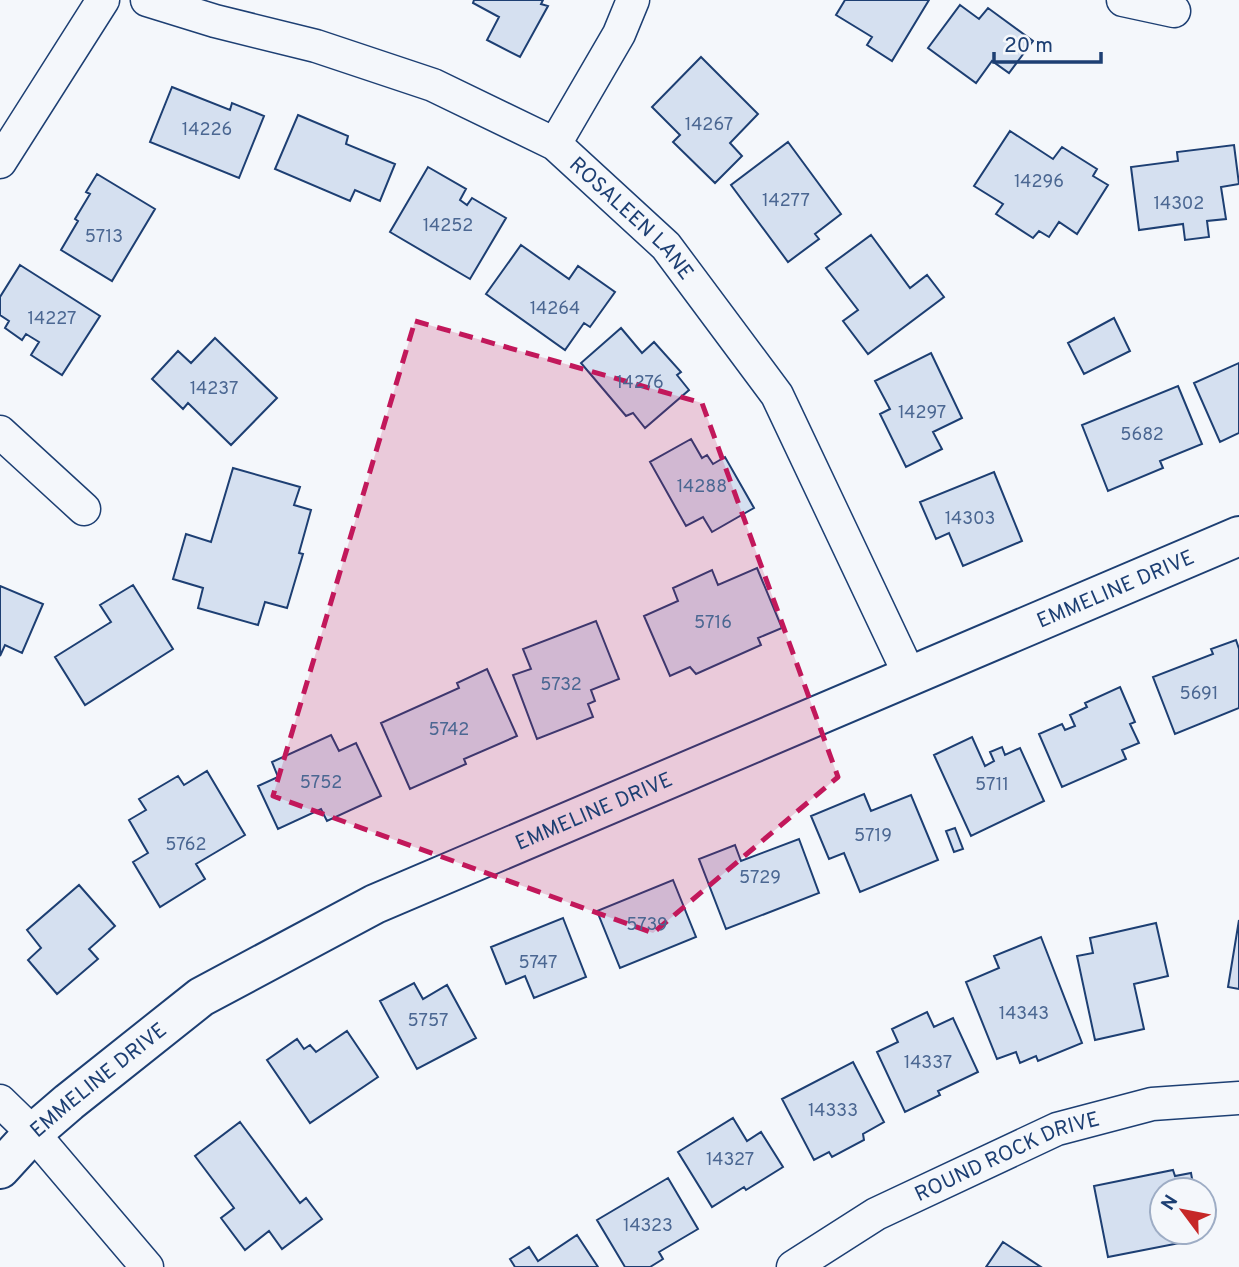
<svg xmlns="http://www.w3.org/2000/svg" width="1239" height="1267" font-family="Overpass,sans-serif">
	<rect width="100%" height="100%" fill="#f4f7fb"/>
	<path fill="#d5e0f0" stroke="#1d3f73" stroke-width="2" d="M474,0H543L541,4L548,6L520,57L487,40L499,17L473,3Z
		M845,0H929L892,61L867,45L872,37L836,15Z
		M960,5L979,19L988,8L1033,41L1009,73L992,61L976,83L928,48Z
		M701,57L758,114L730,143L742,156L715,183L673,142L680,135L652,107Z
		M172,87L230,110L232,103L264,116L239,178L150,142Z
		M298,115L348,136L346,144L395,164L380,201L355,190L350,201L275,169Z
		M1010,131L1053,159L1062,147L1097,169L1093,176L1108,185L1077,234L1059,222L1049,237L1039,231L1033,238L996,214L1003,204L974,186Z
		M788,142L841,214L815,234L819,239L788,262L731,185Z
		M1234,145L1239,184L1221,187L1226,219L1207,221L1209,237L1185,240L1183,224L1139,230L1131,167L1178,161L1177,152Z
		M428,167L466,189L460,200L467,205L472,198L506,218L470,279L390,232Z
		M97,174L155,209L112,281L61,250L78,221L75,219L90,194L86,192Z
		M871,235L910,288L927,275L944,297L868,354L843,321L858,310L826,268Z
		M521,245L569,279L578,266L615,292L590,327L584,323L565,350L486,294Z
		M20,265L100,316L62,375L31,355L39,342L26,334L22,340L5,328L9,321L0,315V297Z
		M1114,318L1130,351L1084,374L1068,343Z
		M621,328L642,353L654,342L681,372L677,375L689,390L645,428L633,413L626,416L581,363Z
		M215,338L277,398L231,445L188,403L183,409L152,379L178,351L191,363Z
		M931,353L962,418L933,432L942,449L906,467L880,414L890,409L875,381Z
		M1239,363V433L1220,442L1194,383Z
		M1178,386L1202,444L1160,461L1163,468L1108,491L1082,425Z
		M691,439L702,458L707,455L713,464L725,457L754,508L712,532L703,517L686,526L650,462Z
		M233,468L300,487L294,505L311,510L299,553L303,554L287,608L265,602L258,625L198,608L203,588L173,579L186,534L211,542Z
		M994,472L1022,541L963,566L949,533L936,539L920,502Z
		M757,568L782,628L758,638L761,645L696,674L690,667L670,676L644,616L678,601L673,588L712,570L718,585Z
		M133,585L173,649L85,705L55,657L111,622L100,605Z
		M0,586L43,604L22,653L5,645L0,656Z
		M596,621L619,679L591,690L595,701L588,704L593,717L537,739L513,675L531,669L523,649Z
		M1236,640L1239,649V708L1175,734L1153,677L1213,654L1211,649Z
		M487,669L517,736L464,759L466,764L410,789L381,723L459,688L457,683Z
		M1120,687L1135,722L1130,724L1139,743L1122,750L1126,759L1062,787L1039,734L1062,724L1065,730L1075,726L1070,715L1087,707L1085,703Z
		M331,735L339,751L356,743L381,796L327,821L321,809L278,829L258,786L278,777L272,762Z
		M972,737L985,766L994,761L990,752L1002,747L1005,755L1020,748L1044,801L971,836L934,755Z
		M207,771L245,835L196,864L205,879L160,907L133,862L148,853L129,820L146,810L139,799L178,776L184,785Z
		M864,794L871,811L911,795L938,860L860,892L844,853L829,859L811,816Z
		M955,828L963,849L954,852L946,831Z
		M799,839L819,893L726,929L699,859L735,845L741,861Z
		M673,880L696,937L620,968L597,911Z
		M79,885L115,926L89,949L98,959L57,994L28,960L41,948L27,930Z
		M563,918L586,977L534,998L525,976L506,984L491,947Z
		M1239,920V989L1228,987Z
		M1156,923L1168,976L1134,984L1144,1029L1095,1040L1077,956L1093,953L1090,938Z
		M1041,937L1082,1043L1038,1061L1036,1056L1020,1063L1016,1052L997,1059L966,982L999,968L994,956Z
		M414,983L423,999L447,985L476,1038L417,1069L380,1001Z
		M927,1012L934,1027L953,1018L978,1072L938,1091L940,1095L905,1112L877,1052L898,1042L892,1029Z
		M347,1031L378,1077L310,1123L267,1060L297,1039L304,1049L310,1045L316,1052Z
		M853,1062L884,1122L863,1134L864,1140L832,1157L829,1152L814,1160L782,1099Z
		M733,1118L747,1141L761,1132L783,1167L746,1190L744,1187L712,1207L678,1152Z
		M240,1122L300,1203L306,1198L322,1219L282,1249L269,1231L245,1250L221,1218L234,1208L195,1156Z
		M1173,1170L1175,1176L1191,1173L1194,1190H1162V1232H1188L1190,1241L1108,1257L1094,1186Z
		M668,1178L698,1229L659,1252L663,1259L650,1267H625L597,1220Z
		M577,1235L598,1267H515L510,1259L529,1247L538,1261Z
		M1003,1242L1041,1267H986Z"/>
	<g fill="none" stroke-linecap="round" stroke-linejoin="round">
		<g stroke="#1d3f73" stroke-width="35">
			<g id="street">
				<path id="s1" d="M147,0L215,21L316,46L433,85L555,144L666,246L777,395L909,674"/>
				<path d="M1123,0L1174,11"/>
				<path d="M555,144L619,34L633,0"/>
				<path d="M0,162L103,0"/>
				<path d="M0,432L84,509"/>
				<path d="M0,1101L33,1133L147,1267"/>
				<path id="s2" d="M793,1267L876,1214L1057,1129L1152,1104L1239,1098"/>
			</g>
		</g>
		<g stroke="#1d3f73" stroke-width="42">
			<g id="secondary">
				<path id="s3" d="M0,1169L33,1133L69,1102L201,997L375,904L1239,536"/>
			</g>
		</g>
		<use href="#street" stroke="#f4f7fb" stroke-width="32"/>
		<use href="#secondary" stroke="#f4f7fb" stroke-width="38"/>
	</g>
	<path fill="#c2185b" fill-opacity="0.2" stroke="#c2185b" stroke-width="5" stroke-dasharray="14 9" stroke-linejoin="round" d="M415,321L702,403L838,777L653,933L273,796Z"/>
	<g text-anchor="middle" stroke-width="5" stroke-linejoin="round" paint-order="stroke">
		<g font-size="18" fill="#4b6792">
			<text x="709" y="130">14267</text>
			<text x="207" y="135">14226</text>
			<text x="1039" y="187">14296</text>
			<text x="786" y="206">14277</text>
			<text x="1179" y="209">14302</text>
			<text x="448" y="231">14252</text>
			<text x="104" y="242">5713</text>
			<text x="555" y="314">14264</text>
			<text x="52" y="324">14227</text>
			<text x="640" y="388">14276</text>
			<text x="214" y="394">14237</text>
			<text x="922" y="418">14297</text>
			<text x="1142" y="440">5682</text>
			<text x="702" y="492">14288</text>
			<text x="970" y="524">14303</text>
			<text x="713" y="628">5716</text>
			<text x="561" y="690">5732</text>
			<text x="1199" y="699">5691</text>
			<text x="449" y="735">5742</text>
			<text x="321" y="788">5752</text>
			<text x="992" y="790">5711</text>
			<text x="873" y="841">5719</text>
			<text x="186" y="850">5762</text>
			<text x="760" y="883">5729</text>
			<text x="647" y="930">5739</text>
			<text x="538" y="968">5747</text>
			<text x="1024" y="1019">14343</text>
			<text x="428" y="1026">5757</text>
			<text x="928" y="1068">14337</text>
			<text x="833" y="1116">14333</text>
			<text x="730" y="1165">14327</text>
			<text x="648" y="1231">14323</text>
		</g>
		<g font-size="21" fill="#1d3f73" stroke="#f4f7fb">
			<text dy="7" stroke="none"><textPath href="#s1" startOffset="541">ROSALEEN LANE</textPath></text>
			<text dy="7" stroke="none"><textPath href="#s3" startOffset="1267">EMMELINE DRIVE</textPath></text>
			<text dy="7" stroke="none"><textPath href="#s3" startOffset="700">EMMELINE DRIVE</textPath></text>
			<text dy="7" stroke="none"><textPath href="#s3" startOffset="133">EMMELINE DRIVE</textPath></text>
			<text dy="7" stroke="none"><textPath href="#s2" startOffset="242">ROUND ROCK DRIVE</textPath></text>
		</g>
	</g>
	<g transform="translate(1183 1211) rotate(302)"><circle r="33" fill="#f4f7fb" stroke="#9eadc5" stroke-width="2"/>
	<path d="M0-5L12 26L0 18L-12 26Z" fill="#c62828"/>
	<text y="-10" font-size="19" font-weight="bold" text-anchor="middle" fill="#1d3f73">N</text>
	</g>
	<path d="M994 52v10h107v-10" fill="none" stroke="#1d3f73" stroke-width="3.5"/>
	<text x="1004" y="52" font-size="21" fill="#1d3f73" stroke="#f4f7fb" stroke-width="5" paint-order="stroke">20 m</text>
</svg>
